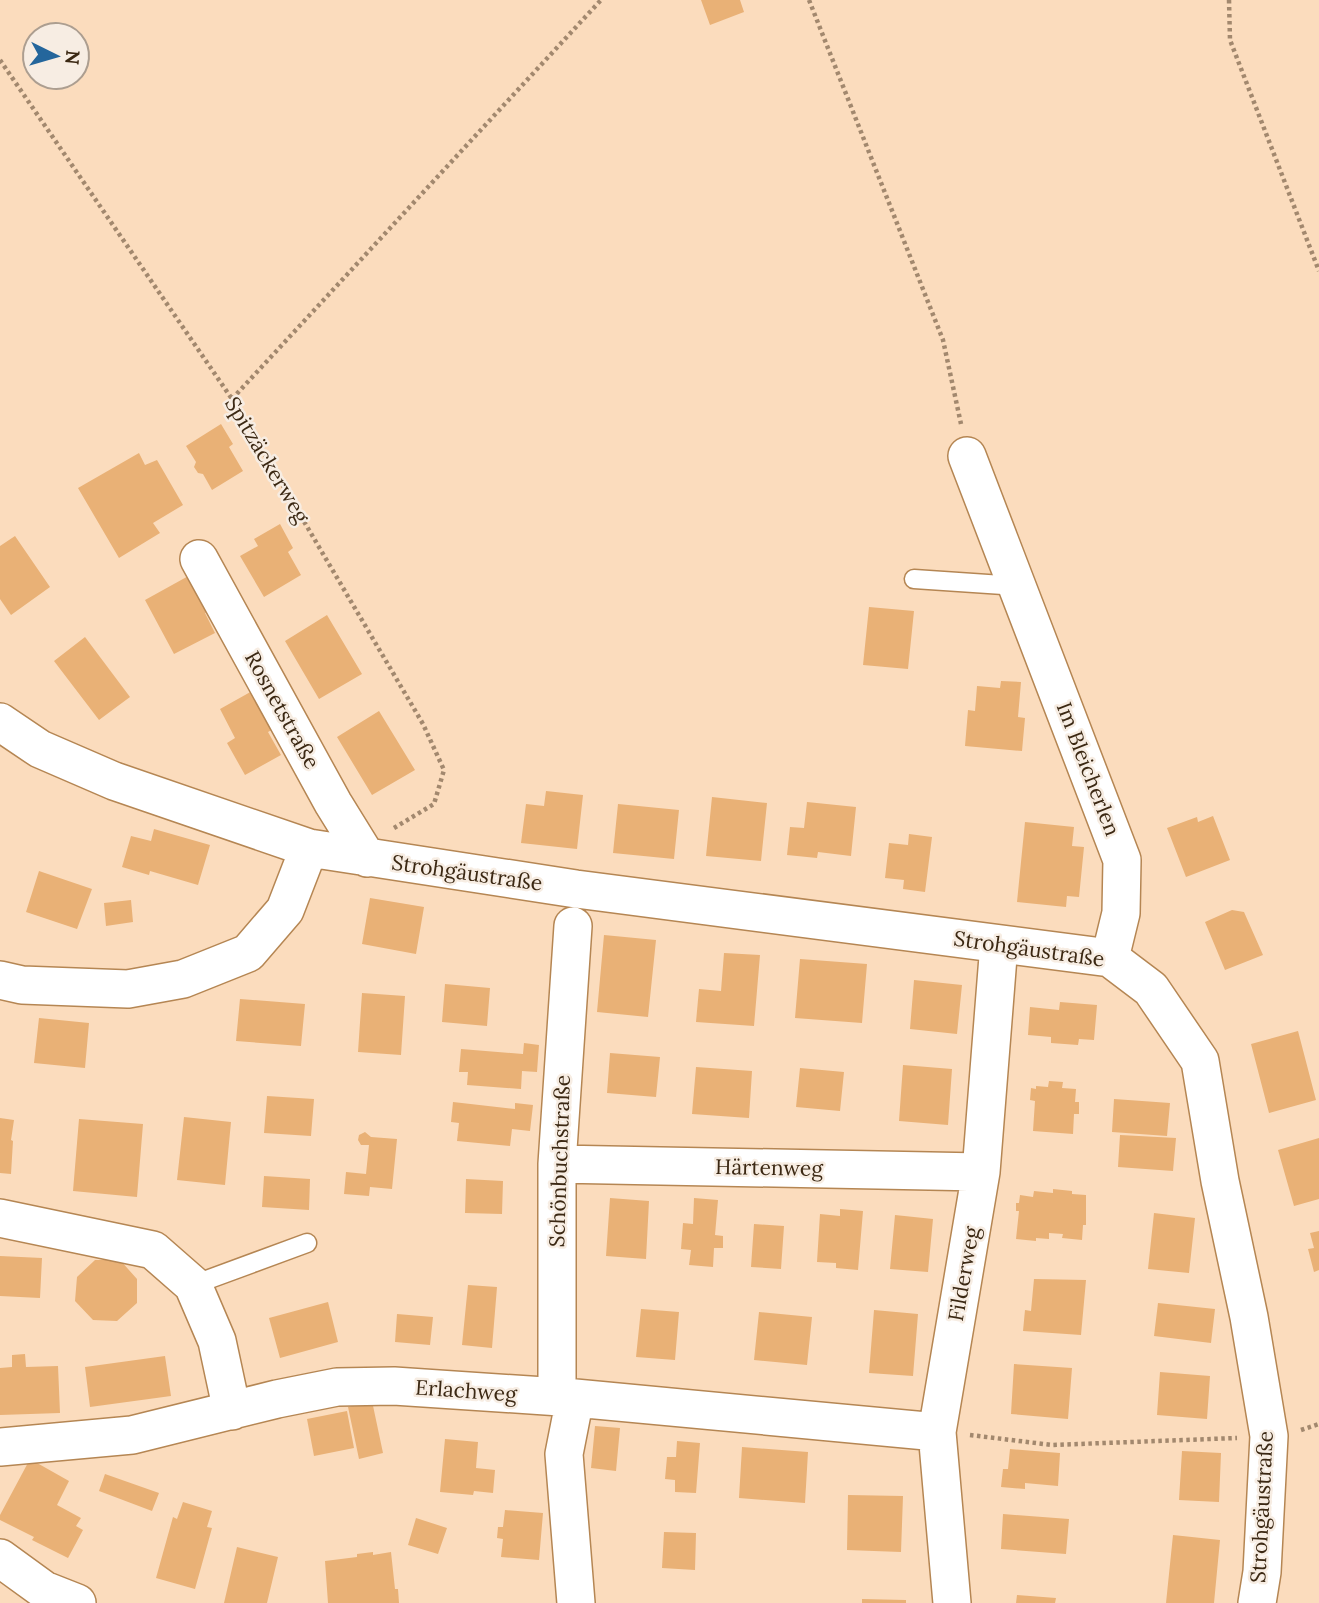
<svg xmlns="http://www.w3.org/2000/svg" width="1319" height="1603" font-family="Lora,serif">
	<rect width="100%" height="100%" fill="#fbdcbd"/>
	<path fill="#e9b176" d="M701,0H740L744,12L710,25Z
		M221,424L233,444L229,447L243,471L212,490L203,474L198,473L194,467L196,462L186,446Z
		M139,453L145,465L157,460L183,505L153,523L160,533L119,558L78,488Z
		M280,524L293,548L288,552L301,575L264,597L240,556L258,546L254,539Z
		M15,536L50,587L11,615L0,599V546Z
		M192,574L211,610L205,613L215,633L174,654L145,600Z
		M869,607L914,611L908,669L863,665Z
		M327,615L362,674L319,699L285,641Z
		M85,637L130,697L99,720L54,661Z
		M1001,681L1021,682L1018,717L1025,718L1022,751L965,746L968,710L975,711L977,686L1000,688Z
		M254,690L275,728L268,732L281,755L245,775L227,743L235,738L220,709Z
		M379,711L415,770L372,795L337,737Z
		M546,791L583,795L577,849L521,843L526,804L544,806Z
		M712,797L767,803L761,861L706,856Z
		M807,802L856,807L851,856L818,852L817,858L787,855L790,827L804,828Z
		M618,804L679,810L674,859L613,853Z
		M1213,816L1230,860L1186,877L1167,828L1197,817L1198,822Z
		M1025,822L1074,827L1072,846L1084,847L1079,897L1067,896L1066,907L1017,902Z
		M154,829L210,845L198,885L150,871L149,875L122,867L131,836L151,841Z
		M909,834L932,837L925,892L903,889L904,880L885,878L889,843L908,845Z
		M39,871L92,889L77,929L26,912Z
		M370,898L424,907L416,954L362,944Z
		M131,900L133,922L106,926L104,903Z
		M1232,910L1244,912L1263,955L1225,970L1205,922Z
		M604,935L656,940L648,1017L597,1012Z
		M724,953L760,955L754,1026L696,1022L699,989L721,991Z
		M800,959L867,964L862,1023L795,1018Z
		M914,980L962,985L957,1034L910,1029Z
		M445,984L490,988L487,1026L442,1022Z
		M362,993L405,996L401,1055L358,1052Z
		M240,999L305,1004L301,1046L236,1041Z
		M1060,1002L1097,1005L1094,1040L1079,1039L1078,1045L1051,1043V1037L1028,1035L1030,1007L1059,1010Z
		M39,1018L89,1023L85,1068L34,1063Z
		M1298,1031L1316,1100L1269,1113L1251,1044Z
		M524,1043L539,1045L537,1072L522,1071L521,1089L467,1085L468,1072H459L461,1049L523,1054Z
		M610,1053L660,1057L656,1097L607,1093Z
		M903,1065L952,1069L948,1125L899,1121Z
		M696,1067L752,1071L749,1118L692,1114Z
		M800,1068L844,1072L840,1111L796,1107Z
		M1049,1081L1063,1082L1062,1088L1076,1089L1075,1102H1079V1114H1074L1073,1134L1033,1131L1035,1101L1030,1100L1031,1088L1036,1089V1086L1048,1087Z
		M267,1096L314,1099L311,1136L264,1133Z
		M1114,1099L1170,1103L1167,1136L1112,1132Z
		M453,1102L515,1109V1103L533,1105L530,1131L512,1129L510,1146L457,1141L459,1123L451,1122Z
		M184,1117L231,1122L225,1185L177,1180Z
		M0,1118L14,1120L11,1140L13,1141L11,1174L0,1173Z
		M79,1119L143,1124L137,1197L73,1191Z
		M365,1132L371,1137L397,1139L392,1189L370,1187L369,1196L344,1194L346,1172L366,1174L369,1145H361L358,1140L359,1135Z
		M1120,1135L1176,1138L1173,1171L1118,1167Z
		M1319,1138V1199L1294,1206L1278,1150Z
		M264,1176L310,1179L309,1210L262,1207Z
		M466,1179L503,1181L502,1214L465,1213Z
		M1053,1189L1072,1191V1194L1086,1195V1225H1083L1082,1240L1062,1238L1063,1234L1049,1233V1239L1036,1238V1241L1016,1239L1019,1211H1016V1203H1019L1020,1195L1033,1197L1034,1191L1053,1193Z
		M610,1198L649,1201L646,1259L606,1256Z
		M694,1198L718,1200L715,1235L723,1236V1248H714L713,1267L689,1265L691,1250L681,1249L683,1223L693,1224Z
		M840,1209L863,1211L858,1270L836,1268V1263L817,1262L820,1214L840,1216Z
		M1154,1213L1195,1218L1189,1273L1148,1269Z
		M895,1215L933,1219L928,1272L890,1269Z
		M754,1224L784,1226L781,1269L751,1267Z
		M1319,1231V1270L1314,1272L1308,1249L1314,1248L1310,1233Z
		M0,1256L42,1258L40,1298L0,1296Z
		M95,1260H120L137,1279V1303L117,1321L93,1320L75,1301L77,1277Z
		M1034,1279L1086,1280L1081,1335L1023,1331L1025,1310L1031,1311Z
		M468,1285L497,1287L492,1348L462,1345Z
		M328,1302L338,1342L280,1358L269,1318Z
		M1158,1303L1215,1309L1211,1343L1154,1336Z
		M641,1309L679,1312L675,1360L636,1357Z
		M874,1310L918,1314L913,1376L869,1373Z
		M759,1312L812,1317L807,1365L754,1360Z
		M397,1314L433,1317L430,1345L395,1342Z
		M25,1354L26,1367L58,1366L60,1413L0,1415V1368L12,1367V1355Z
		M165,1356L171,1396L90,1407L85,1367Z
		M1014,1364L1072,1368L1068,1419L1011,1414Z
		M1160,1372L1210,1376L1207,1419L1157,1415Z
		M372,1401L383,1453L359,1459L348,1407Z
		M347,1411L354,1448L314,1456L307,1419Z
		M595,1426L620,1428L616,1471L591,1468Z
		M445,1439L478,1442L476,1468L495,1470L493,1493L474,1491L473,1495L440,1492Z
		M677,1441L700,1443L696,1493L675,1492V1480L665,1479L667,1457H676Z
		M742,1447L808,1452L805,1503L739,1498Z
		M1010,1449L1060,1453L1058,1486L1025,1483V1489L1001,1487L1003,1469H1008Z
		M1182,1451L1221,1453L1219,1502L1179,1500Z
		M30,1459L69,1481L57,1505L81,1518L76,1526L83,1530L68,1558L32,1540L34,1537L0,1520V1515Z
		M105,1474L159,1493L152,1511L99,1491Z
		M848,1495L903,1496L901,1552L847,1550Z
		M183,1502L212,1511L207,1527L212,1528L195,1589L156,1578L173,1517L177,1519Z
		M505,1510L543,1513L539,1560L501,1557L503,1539L497,1538L498,1527H503Z
		M1003,1514L1069,1519L1066,1554L1001,1549Z
		M416,1518L447,1528L438,1554L408,1545Z
		M664,1532L696,1533L695,1570L662,1568Z
		M1173,1535L1220,1540L1214,1603H1166Z
		M237,1547L278,1557L267,1603H224Z
		M373,1552V1555L391,1552L395,1589H398L399,1603H328L325,1561L357,1557V1554Z
		M1017,1595L1056,1598L1055,1603H1016Z
		M862,1599L906,1600V1603H862Z"/>
	<g fill="none" stroke-linecap="round" stroke-linejoin="round">
		<g stroke="#b58653" stroke-width="21">
			<path id="lane" d="M914,579L1018,586
				M193,1285L307,1243"/>
		</g>
		<g stroke="#b58653" stroke-width="40">
			<path id="street" d="M967,456L1122,860L1121,913L1110,958
				M199,559L333,803L367,858
				M0,722L40,749L114,781L309,848L576,889L1110,958L1151,989L1200,1061L1220,1181L1249,1317L1269,1436L1262,1572L1257,1603
				M0,980L22,985L128,989L183,979L248,953L285,910L309,848
				M557,1164L981,1172
				M0,1218L153,1250L193,1285L217,1341L232,1411
				M557,1397V1164L573,926
				M575,1398L564,1454L576,1603
				M0,1447L132,1435L277,1399L337,1387L394,1386L575,1398L937,1432
				M0,1558L44,1590L77,1603
				M952,1603L937,1432L981,1172L999,944"/>
		</g>
		<path stroke="#a2886e" stroke-width="4.5" stroke-dasharray="3.5 3.5" stroke-linecap="butt" d="M809,0L943,340L961,424
			M1229,0L1230,40L1319,271
			M0,60L232,399L423,724L444,770L434,804L394,828
			M232,399L601,0
			M1301,1430L1319,1424
			M970,1435L1052,1445L1237,1438"/>
		<use href="#lane" stroke="#fff" stroke-width="18"/>
		<use href="#street" stroke="#fff" stroke-width="37"/>
	</g>
	<g text-anchor="middle" stroke-width="5" stroke-linejoin="round" paint-order="stroke">
		<g font-size="21" fill="#3b2813" stroke="#f7ede3">
			<text transform="translate(267 460) rotate(59)" y="7">Spitzäckerweg</text>
			<text transform="translate(282 710) rotate(61)" y="7">Rosnetstraße</text>
			<text transform="translate(1088 769) rotate(69)" y="7">Im Bleicherlen</text>
			<text transform="translate(467 873) rotate(8)" y="7">Strohgäustraße</text>
			<text transform="translate(1029 949) rotate(8)" y="7">Strohgäustraße</text>
			<text transform="translate(560 1161) rotate(-88)" y="7">Schönbuchstraße</text>
			<text transform="translate(769 1168) rotate(1)" y="7">Härtenweg</text>
			<text transform="translate(964 1274) rotate(-80)" y="7">Filderweg</text>
			<text transform="translate(466 1391) rotate(4)" y="7">Erlachweg</text>
			<text transform="translate(1262 1507) rotate(-87)" y="7">Strohgäustraße</text>
		</g>
	</g>
	<g transform="translate(56 56) rotate(95)"><circle r="33" fill="#f7ede3" stroke="#ac9e90" stroke-width="2"/>
	<path d="M0-5L12 26L0 18L-12 26Z" fill="#24669c"/>
	<text y="-10" font-size="19" font-weight="bold" text-anchor="middle" fill="#3b2813">N</text>
	</g>
</svg>
